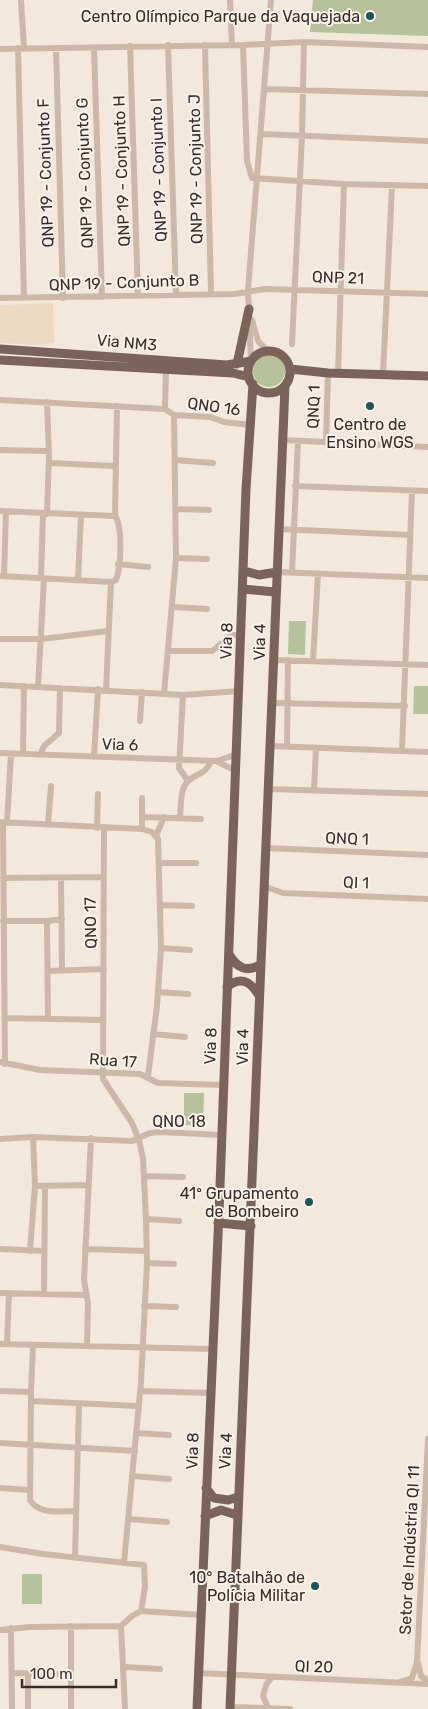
<svg xmlns="http://www.w3.org/2000/svg" width="428" height="1709" font-family="Rubik,sans-serif">
	<rect width="100%" height="100%" fill="#f2e8dc"/>
	<path fill="#b5c29c" d="M313,0H428V36L310,32Z
		M253 371a16 16 0 1 1 32 0a16 16 0 1 1-32 0Z
		M289,621H306L305,655L288,654Z
		M414,686H428V714H413Z
		M184,1093H204L203,1126L184,1125Z
		M22,1574H42V1604H22Z"/>
	<path fill="#ebd9c3" d="M53,303L54,343L39,345L0,343V305Z"/>
	<g fill="none" stroke-linecap="round" stroke-linejoin="round">
		<path stroke="#cbb8a8" stroke-width="6" d="M21,0L24,48
			M230,0L232,45
			M168,45L176,294
			M205,45L211,293
			M243,45L247,161L252,178L344,184L428,186
			M130,46L138,296
			M18,48L24,298
			M56,48L63,298
			M94,48L102,297
			M0,49L243,45L304,42L428,47
			M265,89L428,94
			M262,134L428,141
			M0,298L235,294L265,289L428,294
			M252,320L258,341L268,351
			M292,344L302,136L304,42
			M251,361L248,290L271,0
			M338,373L344,184
			M383,374L392,186
			M0,400L165,409L174,415L210,417L224,422L250,425
			M165,409L166,369
			M283,440L428,447
			M326,442L328,373
			M0,450L47,451
			M175,460L213,463
			M49,463L115,466
			M295,486L428,491
			M177,509L209,510
			M0,511L115,516
			M47,514L49,457L47,402
			M279,529L410,535
			M176,558L207,559
			M118,564L148,567
			M277,572L428,578
			M292,572L298,441
			M0,576L111,582L116,580C121,567 123,527 115,516L117,406
			M4,576L6,512
			M41,578L43,514
			M78,580L81,515
			M173,607L207,609
			M0,639H42L108,631
			M169,651H212L232,635H242
			M274,660L428,665
			M313,660L318,574
			M0,685L183,695L240,691
			M38,687L44,579
			M106,690L111,582
			M164,694L176,558L174,415
			M183,695L179,768L188,781
			M273,703L405,706
			M140,721L142,692
			M271,746L428,752
			M287,746L288,660
			M402,750L412,491
			M0,753L217,761L237,754
			M23,754L24,686
			M40,755L44,746L59,733L60,688
			M94,757L98,689
			M218,762L236,771
			M268,789L428,794
			M314,790L316,748
			M142,798V829
			M142,817L201,819
			M180,817C181,808 180,793 185,785C192,773 205,777 211,761
			M0,822L142,829L152,832L158,839L161,948L157,1006L148,1076
			M3,822L5,1064
			M7,823L11,754
			M48,825L51,786
			M97,828L98,794
			M104,828L103,1079L132,1123L139,1140L143,1159L146,1219L147,1263L141,1382L124,1563
			M156,836L164,817
			M266,848L428,855
			M160,863H196
			M3,878L103,877
			M61,878L62,970
			M263,886L283,893L428,899
			M161,905L192,906
			M3,921H47L48,1019
			M47,921L62,919
			M161,948L190,950
			M48,971L104,969
			M158,992L188,994
			M5,1018L103,1020
			M153,1034L185,1037
			M0,1062L40,1070L140,1074L158,1083L224,1085
			M0,1139L33,1137L132,1141L150,1133L159,1132L222,1135
			M144,1176L183,1177
			M35,1186L88,1185
			M146,1219L179,1221
			M0,1249L44,1251
			M85,1249L146,1251
			M30,1251L35,1186L33,1137
			M147,1263L174,1264
			M0,1293L85,1295
			M44,1294L45,1186
			M144,1306L176,1307
			M0,1344L212,1349
			M7,1344L9,1293
			M33,1345L31,1392L30,1500C39,1515 60,1511 76,1511
			M87,1346L88,1303L84,1280L91,1138
			M0,1391L31,1392
			M140,1391L210,1393
			M31,1401L137,1406
			M136,1433L169,1435
			M0,1443L135,1451
			M133,1476L169,1479
			M0,1488L29,1490
			M128,1519L167,1522
			M0,1547L43,1554L144,1565L145,1587L141,1611
			M75,1557L79,1404
			M121,1626L125,1709
			M11,1628L12,1709
			M0,1630L30,1627L121,1626L132,1616L141,1611L201,1615
			M418,1663L421,1676L428,1681
			M124,1667L160,1669
			M12,1673L71,1674
			M199,1673L428,1684
			M28,1674V1709
			M400,1682L412,1678L417,1662L428,1439
			M230,1707L290,1709
			M268,1708L263,1696L266,1685L271,1678
			M71,1709V1626"/>
		<path stroke="#7a6459" stroke-width="9" d="M0,349L227,365L251,361
			M248 372a21 21 0 1 1 42 0a21 21 0 1 1-42 0Z
			M0,360L233,373L249,377
			M237,364L249,309
			M290,369L328,373L428,376
			M244,571L259,575L277,572
			M243,589L275,592
			M229,954C236,967 246,973 260,965
			M227,987C240,976 250,981 258,994
			M218,1223L251,1226
			M206,1488L214,1498L228,1500L238,1497
			M205,1516L221,1510L237,1515
			M197,1709L219,1213L246,489L253,384
			M230,1709L285,386"/>
	</g>
	<g fill="#1d565a" stroke="#faf2e9" stroke-width="2">
		<circle cx="370" cy="16" r="5"/>
		<circle cx="370" cy="406" r="5"/>
		<circle cx="309" cy="1202" r="5"/>
		<circle cx="315" cy="1586" r="5"/>
	</g>
	<g text-anchor="middle" stroke-width="4" stroke-linejoin="round" paint-order="stroke">
		<g font-size="16" fill="#382d28" stroke="#faf2e9" text-anchor="end">
			<text x="360" y="22">Centro Olímpico Parque da Vaquejada</text>
			<text x="370" y="430" text-anchor="middle">Centro de<tspan x="370" dy="18">Ensino WGS</tspan></text>
			<text x="299" y="1199">41º Grupamento<tspan x="299" dy="18">de Bombeiro</tspan></text>
			<text x="305" y="1583">10° Batalhão de<tspan x="305" dy="18">Polícia Militar</tspan></text>
		</g>
		<g font-size="16" fill="#382d28" stroke="#faf2e9">
			<text transform="translate(195 169) rotate(-91)" y="6">QNP 19 - Conjunto J</text>
			<text transform="translate(158 170) rotate(-92)" y="6">QNP 19 - Conjunto I</text>
			<text transform="translate(121 171) rotate(-92)" y="6">QNP 19 - Conjunto H</text>
			<text transform="translate(45 173) rotate(-92)" y="6">QNP 19 - Conjunto F</text>
			<text transform="translate(84 173) rotate(-92)" y="6">QNP 19 - Conjunto G</text>
			<text transform="translate(338 277) rotate(2)" y="6">QNP 21</text>
			<text transform="translate(124 282) rotate(-2)" y="6">QNP 19 - Conjunto B</text>
			<text transform="translate(127 342) rotate(5)" y="6">Via NM3</text>
			<text transform="translate(214 406) rotate(8)" y="6">QNO 16</text>
			<text transform="translate(313 407) rotate(-88)" y="6">QNQ 1</text>
			<text transform="translate(226 641) rotate(-88)" y="6">Via 8</text>
			<text transform="translate(259 642) rotate(-89)" y="6">Via 4</text>
			<text transform="translate(120 744) rotate(2)" y="6">Via 6</text>
			<text transform="translate(347 838) rotate(2)" y="6">QNQ 1</text>
			<text transform="translate(356 882) rotate(2)" y="6">QI 1</text>
			<text transform="translate(90 923) rotate(-91)" y="6">QNO 17</text>
			<text transform="translate(210 1046) rotate(-88)" y="6">Via 8</text>
			<text transform="translate(242 1047) rotate(-89)" y="6">Via 4</text>
			<text transform="translate(113 1060) rotate(4)" y="6">Rua 17</text>
			<text x="179" y="1127">QNO 18</text>
			<text transform="translate(192 1451) rotate(-88)" y="6">Via 8</text>
			<text transform="translate(225 1451) rotate(-87)" y="6">Via 4</text>
			<text transform="translate(409 1550) rotate(-87)" y="6">Setor de Indústria QI 11</text>
			<text transform="translate(314 1666) rotate(2)" y="6">QI 20</text>
		</g>
	</g>
	<path d="M22 1679v8h94v-8" fill="none" stroke="#382d28" stroke-width="2.5"/>
	<text x="30" y="1679" font-size="15" fill="#382d28" stroke="#faf2e9" stroke-width="4" paint-order="stroke">100 m</text>
</svg>
